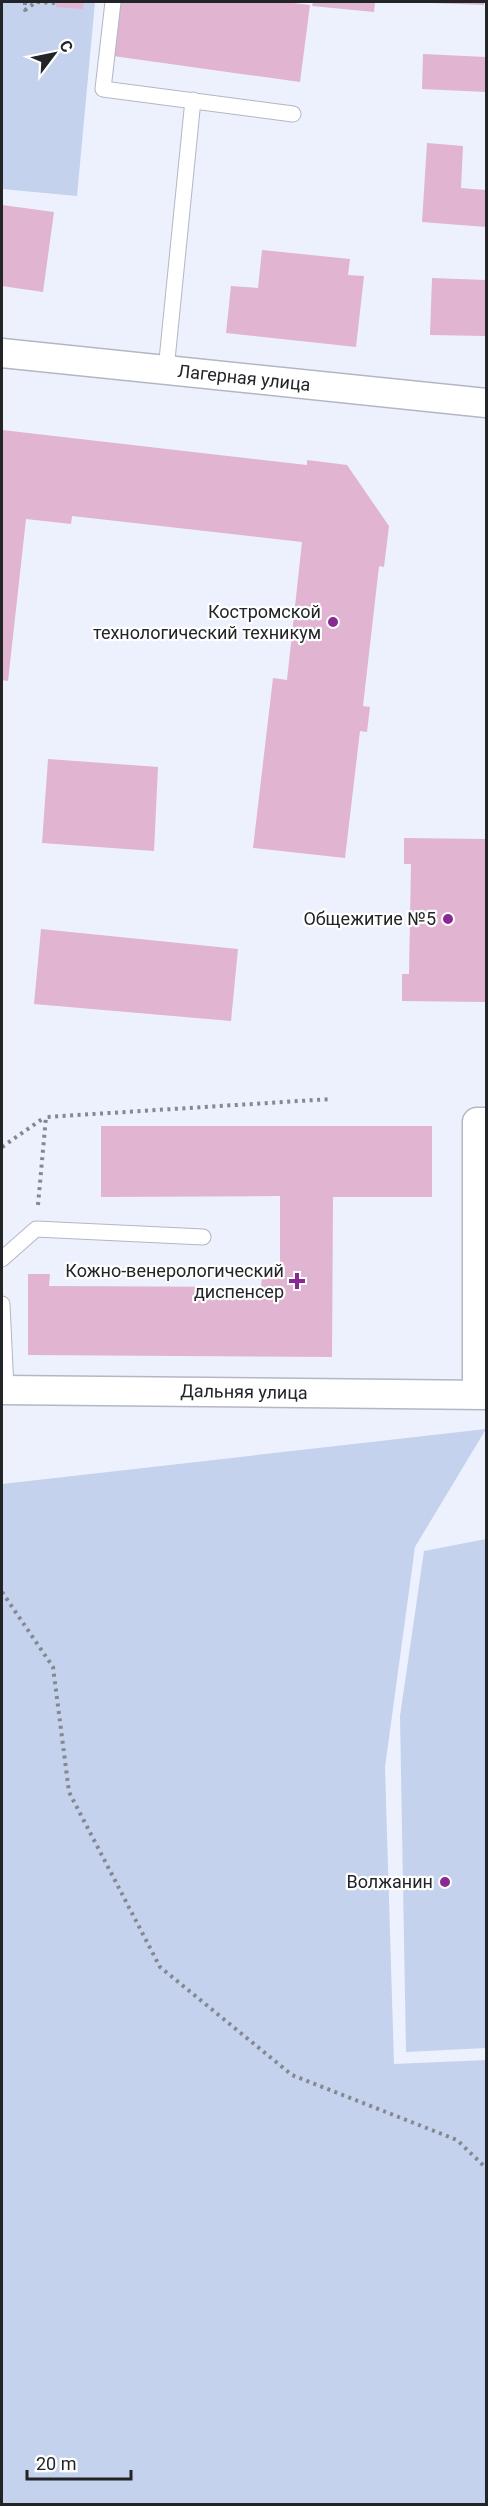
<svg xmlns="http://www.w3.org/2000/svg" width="488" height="2506" font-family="Roboto,sans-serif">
	<rect width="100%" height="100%" fill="#ecf1fd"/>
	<path fill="#c5d2ed" d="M2,2H95L77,196L2,189Z
		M486,1429L415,1547L385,1767L394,2064L486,2060V2504H2V1484Z
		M486,1539V2048L406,2052L400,1716L424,1551Z"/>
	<path fill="#e1b4d1" d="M56,2H84L83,9L56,7Z
		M120,2H285L310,5L300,82L113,56Z
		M313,2H375L374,12L312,6Z
		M430,2H484V5L430,3Z
		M423,54L486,57V92L422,89Z
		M427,143L463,146L461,188L486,190V227L422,222Z
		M2,205L54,212L43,292L2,286Z
		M262,250L350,259L348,275L364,276L356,347L226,333L231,286L258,288Z
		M432,278L486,280V336L430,335Z
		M2,430L307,465V460L347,465L389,526L384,567L379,566L363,706L370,707L367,732L360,731L345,858L253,848L273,678L287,680L302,542L72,516L71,524L26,519L8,681L2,680Z
		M48,759L158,767L154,851L42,843Z
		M404,838L486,839V1002L402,1001V974H409L411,864H404Z
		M41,929L238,949L231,1021L34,1004Z
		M101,1126H432V1197H333L332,1357L28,1355V1274H50L49,1286L261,1287L262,1276H280V1196L101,1197Z"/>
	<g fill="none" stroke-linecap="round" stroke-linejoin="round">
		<g stroke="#b2b7c2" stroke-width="17">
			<path id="service" d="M113,2L103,89L293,114
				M166,370L193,100
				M2,1259L36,1229L203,1237
				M2,1304L6,1390"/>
		</g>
		<g stroke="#b2b7c2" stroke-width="31">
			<path id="minor" d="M2,353L486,403
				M2,1390L486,1395
				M477,1394V1122H486"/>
		</g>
		<path stroke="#848890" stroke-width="4" stroke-dasharray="3 4.5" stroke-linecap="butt" d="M25,2V10L36,2L56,3
			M2,1147L45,1117
			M38,1205L46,1117L331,1099
			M2,1592L53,1667L69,1792L160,1967L292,2075L457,2140L486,2168"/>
		<use href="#service" stroke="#fff" stroke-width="15"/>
		<use href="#minor" stroke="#fff" stroke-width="28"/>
	</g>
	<g fill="#892992" stroke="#fff" stroke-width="2">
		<circle cx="333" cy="622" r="6"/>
		<circle cx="448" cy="919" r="6"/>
		<path d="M294 1272h6v6h6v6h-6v6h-6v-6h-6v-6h6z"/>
		<circle cx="445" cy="1882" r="6"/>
	</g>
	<g text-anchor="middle" stroke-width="4.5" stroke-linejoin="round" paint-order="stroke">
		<g font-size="18" fill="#222428" stroke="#fff">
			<text transform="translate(244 378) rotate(6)" y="6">Лагерная улица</text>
			<text transform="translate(244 1392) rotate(1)" y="6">Дальняя улица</text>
		</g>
		<g font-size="18" fill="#222428" stroke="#fff" text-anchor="end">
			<text x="321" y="618">Костромской<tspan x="321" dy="21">технологический техникум</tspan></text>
			<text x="436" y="925">Общежитие №5</text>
			<text x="284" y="1277">Кожно-венерологический<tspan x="284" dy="21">диспенсер</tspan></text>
			<text x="433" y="1888">Волжанин</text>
		</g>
	</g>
	<rect width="488" height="2506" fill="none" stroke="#222428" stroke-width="6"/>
	<g transform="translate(54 54) rotate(58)" stroke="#ffffff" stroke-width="4.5" paint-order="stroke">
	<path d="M0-4.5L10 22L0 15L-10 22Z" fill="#222428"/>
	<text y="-9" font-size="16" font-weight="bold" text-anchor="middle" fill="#222428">С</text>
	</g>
	<path d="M27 2470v9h104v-9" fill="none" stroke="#222428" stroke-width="3"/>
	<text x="36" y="2470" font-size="18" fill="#222428" stroke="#ffffff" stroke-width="4.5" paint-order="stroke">20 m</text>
</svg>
